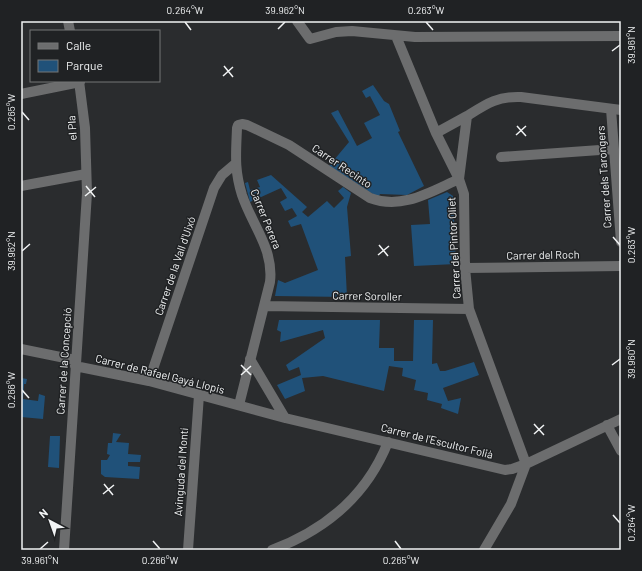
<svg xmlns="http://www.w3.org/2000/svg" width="642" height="571" font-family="Barlow,sans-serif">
	<rect width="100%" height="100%" fill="#2a2c2e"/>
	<path fill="#205179" d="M373,85L384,101L389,104L400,131L398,132L424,186L407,195L380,194L379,196H376L329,166L349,142L331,113L338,110L357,146L372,138L364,123L380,115L370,96L366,98L362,91Z
		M271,175L307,207L302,212L308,217L327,201L334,208L344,198L338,191L343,187L351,193L347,207L351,256L345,257L347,297L275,296L278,280L285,283L318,270L301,224L291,227L288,221L297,216L292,208L285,211L280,202L287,198L281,188L250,202L245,183L248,182L250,190L260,187L257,180Z
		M447,192L453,196L456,264L414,266L411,225L430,224L428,200Z
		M279,320H380L379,348H394V361H413L414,320H433L432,364L437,363L440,371H445L474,362L479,375L443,388L448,401L461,398L458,414L441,408L442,404L427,400L428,393L414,390L416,380L402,376L403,368L389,366L384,391L323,376L302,378L305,391L285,399L277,385L301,375L299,367L289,371L286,365L325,338L323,330L280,342L281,332L277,330Z
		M21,378L27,379L26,384H24L23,399L38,401L39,394L45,396L43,419L21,417Z
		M113,433L121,434L116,442L129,443L128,454L141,455L140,462H128V466L140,467L139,479L105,477L101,474V460H107L110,455L107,454L108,443H112Z
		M50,436H60L59,468L48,467Z"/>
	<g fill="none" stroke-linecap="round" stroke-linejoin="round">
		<path stroke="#6c6d6e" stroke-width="10" d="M68,21L70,31
			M297,21L310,39L336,32L352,31L415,37L621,36
			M396,36L436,133L459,179L464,194L465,268L469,309L526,464L511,504L484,550
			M21,94L80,82
			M611,109L621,242
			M436,133L467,116
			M501,157L614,149
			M459,179L467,116C486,104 497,96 521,97L621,110
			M21,186L86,174
			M465,268L621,266
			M264,306L469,309
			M21,349L75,360
			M250,359L285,418
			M75,366L149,381L285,418L505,470L512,469L526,464L621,419
			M149,381L214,188L222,175L235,164
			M239,405L270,282C274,249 252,225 242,195C234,169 236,154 237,128L238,125L242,124L247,125L289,145L370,198C402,210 430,192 459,179
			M607,425L621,451
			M64,550L87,193L85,128L79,81
			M188,550L199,395
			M272,550C325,530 367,495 388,442"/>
	</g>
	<path fill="none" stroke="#f1f3f4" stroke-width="1.5" d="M185,22L191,30M426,22L433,30M278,29L285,22M612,51L620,45M224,66L233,77M223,76L233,67M22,112L29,120M517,126L526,136M516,135L526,126M86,186L95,197M85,196L96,187M613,237L620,245M379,245L388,256M22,251L30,244M378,255L389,246M241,365L251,375M612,365L620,359M241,375L251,366M22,390L29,398M534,424L544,435M534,434L544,425M104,484L113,495M103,494L114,485M613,515L620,523M153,541L160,549M395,541L401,549M40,549L48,542"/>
	<g text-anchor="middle" stroke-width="3" stroke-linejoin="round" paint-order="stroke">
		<g font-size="11" fill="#f1f3f4" stroke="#202224">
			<text transform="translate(72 128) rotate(-94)" y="4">el Pla</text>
			<text transform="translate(342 166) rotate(34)" y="4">Carrer Recinto</text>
			<text transform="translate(604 177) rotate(-94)" y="4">Carrer dels Tarongers</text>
			<text transform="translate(266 219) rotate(68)" y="4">Carrer Perera</text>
			<text transform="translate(454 248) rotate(-93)" y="4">Carrer del Pintor Oliet</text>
			<text transform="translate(543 255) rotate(-1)" y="4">Carrer del Roch</text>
			<text transform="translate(175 266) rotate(-71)" y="4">Carrer de la Vall d'Uixó</text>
			<text transform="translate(367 296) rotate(1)" y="4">Carrer Soroller</text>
			<text transform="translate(64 361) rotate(-86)" y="4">Carrer de la Concepció</text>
			<text transform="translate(160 374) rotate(14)" y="4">Carrer de Rafael Gayá Llopis</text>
			<text transform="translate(437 441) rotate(14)" y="4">Carrer de l'Escultor Folià</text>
			<text transform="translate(181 472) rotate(-86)" y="4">Avinguda del Montí</text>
		</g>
	</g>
	<rect width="642" height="571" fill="none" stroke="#202224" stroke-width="44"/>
	<rect x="30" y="30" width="130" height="52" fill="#202224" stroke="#747677"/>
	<rect x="38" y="43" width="20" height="6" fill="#6c6d6e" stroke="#747677"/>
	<text x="66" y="50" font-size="12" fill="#f1f3f4">Calle</text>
	<rect x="38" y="60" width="20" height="12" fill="#205179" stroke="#747677"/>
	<text x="66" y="70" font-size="12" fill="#f1f3f4">Parque</text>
	<g transform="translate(50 521) rotate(319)" stroke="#202224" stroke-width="3" paint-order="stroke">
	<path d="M0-3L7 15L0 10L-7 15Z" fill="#f1f3f4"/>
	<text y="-6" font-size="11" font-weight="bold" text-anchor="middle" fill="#f1f3f4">N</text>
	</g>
	<rect x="22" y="22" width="598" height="527" fill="none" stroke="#f1f3f4" stroke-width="1.5"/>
	<g font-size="10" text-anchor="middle" fill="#f1f3f4">
		<text x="185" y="14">0.264°W</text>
		<text x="285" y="14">39.962°N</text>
		<text x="426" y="14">0.263°W</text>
		<text transform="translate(631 45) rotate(-90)" y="4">39.961°N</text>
		<text transform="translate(11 112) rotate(-90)" y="4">0.265°W</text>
		<text transform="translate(631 245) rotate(-90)" y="4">0.263°W</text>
		<text transform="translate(11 251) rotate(-90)" y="4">39.962°N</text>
		<text transform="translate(631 359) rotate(-90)" y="4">39.960°N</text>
		<text transform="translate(11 390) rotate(-90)" y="4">0.266°W</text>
		<text transform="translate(631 523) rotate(-90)" y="4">0.264°W</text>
		<text x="40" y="564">39.961°N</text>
		<text x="160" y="564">0.266°W</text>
		<text x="401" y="564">0.265°W</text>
	</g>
</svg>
